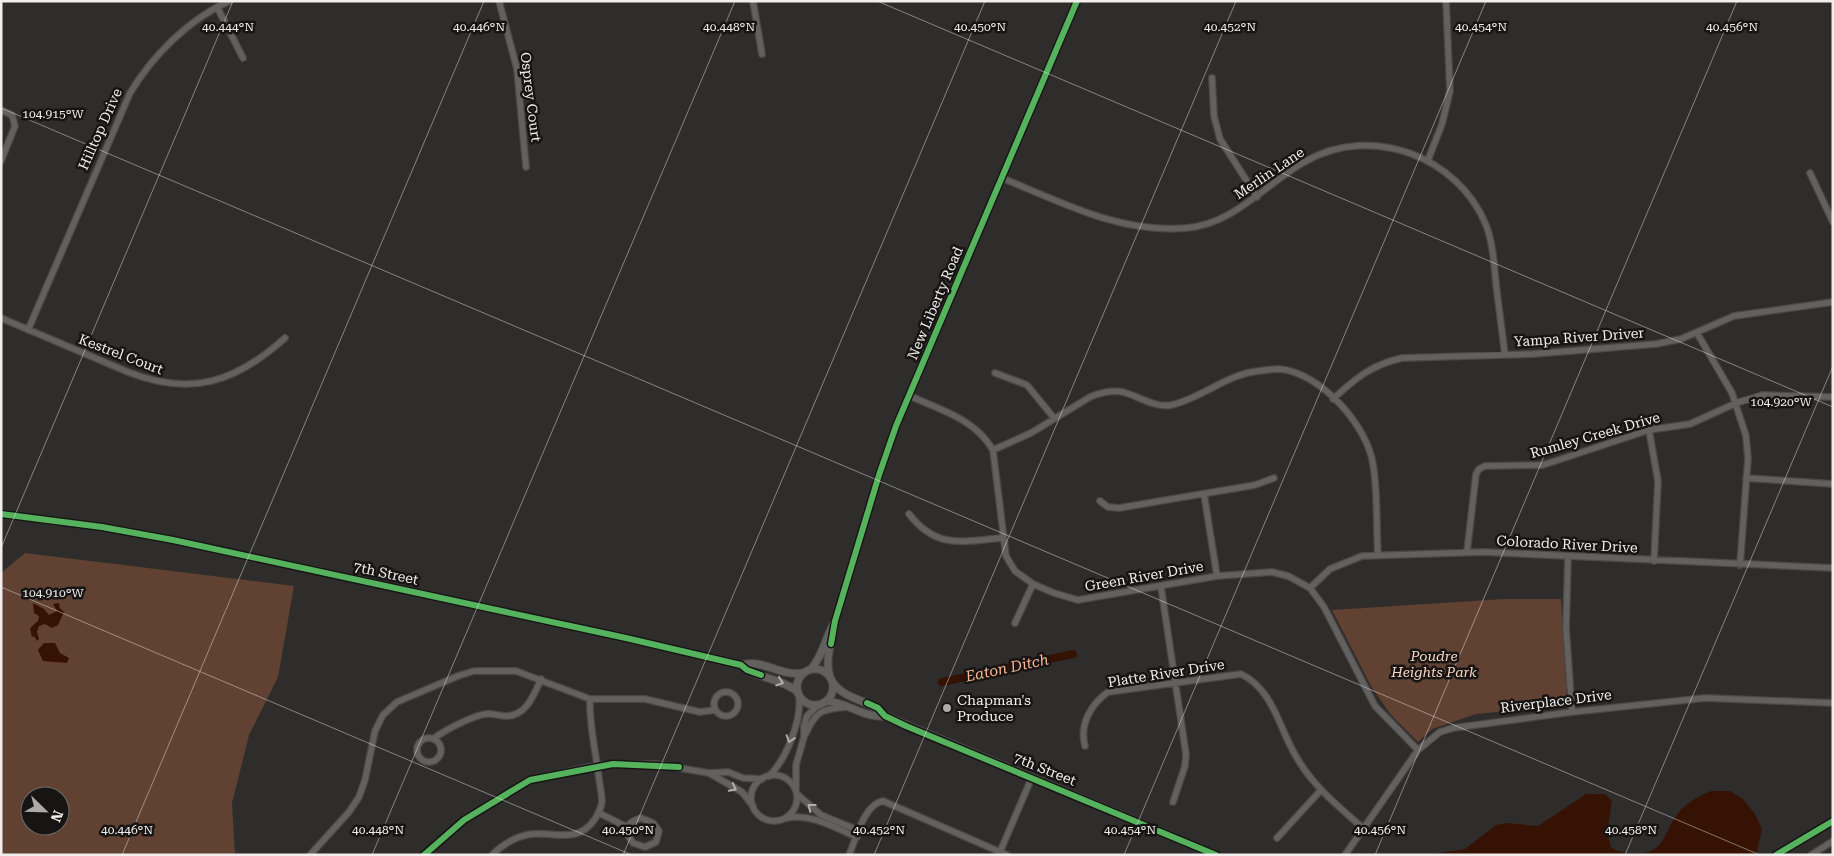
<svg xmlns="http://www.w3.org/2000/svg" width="1834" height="856" font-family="'Roboto Serif',serif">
	<rect width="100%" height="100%" fill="#2f2d2b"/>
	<path fill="#604132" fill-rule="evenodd" d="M25,553L294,586L278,677L249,735L232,803L235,855H1V573ZM30,796H60V826H30Z
		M1504,599H1561L1567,702L1559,706L1476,714L1432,729L1418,742L1391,715L1371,686L1332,610Z"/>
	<path fill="#361204" d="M33,603L44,609L49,615L57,611L53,604L58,603L60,605L59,607L64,612L58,625L52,628L45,624L39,626L37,632L39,639L37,641L34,636L32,637L30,628L38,621L39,616L34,613Z
		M44,643H55L60,653L69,658L67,663L43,661L38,650Z
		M1711,791H1730L1743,799L1755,814L1762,829L1756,855H1426L1465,849L1496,825L1507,823L1538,826L1586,794H1605L1612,801L1607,833L1611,847C1620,853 1626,853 1637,853C1664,854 1663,834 1676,816C1685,803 1697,797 1711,791Z"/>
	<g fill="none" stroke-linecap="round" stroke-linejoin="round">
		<path stroke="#361204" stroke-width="8" d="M942,682L1073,654"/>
		<g stroke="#4b4948" stroke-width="8">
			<path id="minor" d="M499,1L517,69L526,167
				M753,1L762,54
				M217,7L243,58
				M1212,78L1214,116L1220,139L1257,197
				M1,110L12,115L15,126L1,161
				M1428,160L1442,124L1450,91L1446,1
				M1810,173L1833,222
				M1002,178C1061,202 1120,234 1186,228C1235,224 1266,183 1306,161C1371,124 1458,156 1486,225C1493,243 1494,264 1496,284C1499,308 1502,331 1505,355
				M1,318L128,372C191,397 236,382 285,338
				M28,330L130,93C153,55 188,20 229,1
				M1697,333L1732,393L1746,436L1748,458L1740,565
				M995,373L1027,385L1054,418
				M910,396C941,410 975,419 993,450L1006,556L1015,571L1033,584L1054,593L1078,600L1217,576L1272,572L1288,576L1310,588L1324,607L1375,706L1418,750
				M1333,399C1356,378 1371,365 1402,358L1533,354L1656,344L1681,339L1734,316L1833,302
				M1649,430L1658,481L1654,561
				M993,450L1031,433L1090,397C1100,393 1112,390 1123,392C1138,396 1155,408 1171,405C1199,399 1224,377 1252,372C1260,371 1270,369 1279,369C1320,372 1367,425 1373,464C1378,493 1376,525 1378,555
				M1746,478L1833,484
				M1204,494L1217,576
				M1100,501L1108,507L1119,508L1255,485L1274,478
				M909,514C937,550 962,541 1003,538
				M1467,552L1476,474L1479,469L1485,466L1543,465L1649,430L1690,424L1736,403L1763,395L1833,397
				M1568,557L1566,628L1572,712
				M1161,587L1186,754L1185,766L1173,802
				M1310,588L1330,569L1362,556L1483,552L1833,568
				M1015,623L1033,584
				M714 704a12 12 0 1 1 24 0a12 12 0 1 1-24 0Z
				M805,735C816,711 821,709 847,707
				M417 750a12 12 0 1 1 24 0a12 12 0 1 1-24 0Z
				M433,739C443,731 474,715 486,714C492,713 499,716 505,716C526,717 534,695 541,679
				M1085,746C1079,725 1091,704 1108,692L1241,674C1274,690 1279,729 1297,758C1313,786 1339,807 1363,828
				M709,773L742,792L753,806
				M751 798a23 23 0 1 1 46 0a23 23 0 1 1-46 0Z
				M769,776C786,760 802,720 799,696
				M796,789V765L804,737V726L807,716L818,705
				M797,794L821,815L860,831
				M599,813L627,827
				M641,818L653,823L659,831L656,842L645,847L633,843L627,834C627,824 631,821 641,818Z
				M787,818C812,813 835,828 857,837
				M1277,838L1321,790
				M1000,852L1032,777
				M310,855L349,812L359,797L365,780L375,731L383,715L397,702L458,676L474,671H516L590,699H645L700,712L715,710
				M424,855L464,820L530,780L598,765L656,764L709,773L728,772L743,778L762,779
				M492,855C503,844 516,836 532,834C556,832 578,844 595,819C598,814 601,808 602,802C602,795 600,786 599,779C596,752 589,726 590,699
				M849,855C856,839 864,804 883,801L1007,855
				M1345,855L1418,750L1440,732L1453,728L1572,712L1705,698L1833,703
				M1811,855L1833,841"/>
		</g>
		<g stroke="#4b4948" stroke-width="9">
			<path id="tertiary" d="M1,514L102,527L173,540L626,638L741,665C757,679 781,678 798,692
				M741,665C762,658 781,677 803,673
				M811,669C823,656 825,638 834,623
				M797 687a18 18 0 1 1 36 0a18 18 0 1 1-36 0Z
				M830,677C824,658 833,640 835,621L879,475L896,426L1077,1
				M832,681C843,700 870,699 885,716L1216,855
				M826,701C847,702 863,718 885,716"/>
		</g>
		<use href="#minor" stroke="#636160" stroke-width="5.5"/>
		<use href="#tertiary" stroke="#636160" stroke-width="7"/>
		<g stroke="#171514" stroke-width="9">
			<path id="cycleway" d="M1,514L102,527L173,540L626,638L741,665L747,670L761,675
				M831,644L835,621L879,475L896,426L1077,1
				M867,703L878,708L885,716L906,726L1216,855
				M424,855L464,820L530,780L613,764L679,767
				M1776,855L1833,821"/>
		</g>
		<use href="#cycleway" stroke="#56b35d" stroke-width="6"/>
	</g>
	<defs><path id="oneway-chevron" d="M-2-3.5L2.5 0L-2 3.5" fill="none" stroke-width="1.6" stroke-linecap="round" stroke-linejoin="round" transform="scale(1.25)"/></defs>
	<g stroke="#b1afae">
		<use href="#oneway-chevron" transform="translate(780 682) rotate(18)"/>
		<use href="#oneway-chevron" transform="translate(790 739) rotate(108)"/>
		<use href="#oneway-chevron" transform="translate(733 788) rotate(27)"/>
		<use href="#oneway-chevron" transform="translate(811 807) rotate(-142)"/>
	</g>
	<path fill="none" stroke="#f1eeed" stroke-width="1" stroke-opacity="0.45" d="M877,1L1833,407M1,108L1760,855M1,548L233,1M1,587L632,855M122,855L484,1M372,855L735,1M623,855L985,1M874,855L1236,1M1124,855L1486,1M1375,855L1737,1M1625,855L1833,366"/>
	<circle fill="#adaaa9" stroke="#171514" stroke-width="2" cx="947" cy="708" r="5"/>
	<g text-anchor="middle" stroke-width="5" stroke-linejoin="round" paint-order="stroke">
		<g font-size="14" fill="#f1eeed" stroke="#171514">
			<text transform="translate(531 97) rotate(83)" y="5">Osprey Court</text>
			<text transform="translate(100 129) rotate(-66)" y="5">Hilltop Drive</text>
			<text transform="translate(1269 173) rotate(-34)" y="5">Merlin Lane</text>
			<text transform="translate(935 303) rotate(-67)" y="5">New Liberty Road</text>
			<text transform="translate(1579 337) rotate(-4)" y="5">Yampa River Driver</text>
			<text transform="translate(121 354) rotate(21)" y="5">Kestrel Court</text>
			<text transform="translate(1595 435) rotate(-16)" y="5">Rumley Creek Drive</text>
			<text transform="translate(1567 544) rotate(3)" y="5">Colorado River Drive</text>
			<text transform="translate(386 573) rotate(12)" y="5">7th Street</text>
			<text transform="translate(1144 576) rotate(-10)" y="5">Green River Drive</text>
			<text transform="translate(1166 673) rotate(-9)" y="5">Platte River Drive</text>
			<text transform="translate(1556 701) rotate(-7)" y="5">Riverplace Drive</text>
			<text transform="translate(1045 769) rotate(22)" y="5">7th Street</text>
		</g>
		<g font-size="14" font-style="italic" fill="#f8d4c3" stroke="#171514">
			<text x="1434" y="661">Poudre<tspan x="1434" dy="16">Heights Park</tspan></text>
		</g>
		<g font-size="14" fill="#f1eeed" stroke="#171514" text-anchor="start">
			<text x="957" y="705">Chapman's<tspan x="957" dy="16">Produce</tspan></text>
		</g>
		<g font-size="15" font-style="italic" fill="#fbb493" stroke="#171514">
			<text transform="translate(1007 668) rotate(-12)" y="5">Eaton Ditch</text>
		</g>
	</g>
	<g font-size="12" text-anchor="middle" fill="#f1eeed" stroke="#171514" stroke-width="5" stroke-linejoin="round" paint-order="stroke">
		<text x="228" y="31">40.444°N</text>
		<text x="479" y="31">40.446°N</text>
		<text x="729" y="31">40.448°N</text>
		<text x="980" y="31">40.450°N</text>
		<text x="1230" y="31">40.452°N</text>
		<text x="1481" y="31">40.454°N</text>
		<text x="1732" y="31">40.456°N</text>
		<text x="53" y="118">104.915°W</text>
		<text x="1781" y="406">104.920°W</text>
		<text x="53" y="597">104.910°W</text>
		<text x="127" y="834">40.446°N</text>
		<text x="378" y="834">40.448°N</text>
		<text x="628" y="834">40.450°N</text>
		<text x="879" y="834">40.452°N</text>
		<text x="1130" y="834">40.454°N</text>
		<text x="1380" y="834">40.456°N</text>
		<text x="1631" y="834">40.458°N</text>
	</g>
	<rect width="1834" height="856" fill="none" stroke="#f1eeed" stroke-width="5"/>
	<g transform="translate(45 811) rotate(113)"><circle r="24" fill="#171514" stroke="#6e6c6b"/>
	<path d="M0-4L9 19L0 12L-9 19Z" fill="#adaaa9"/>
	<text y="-8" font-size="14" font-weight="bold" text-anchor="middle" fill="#f1eeed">N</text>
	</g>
</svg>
